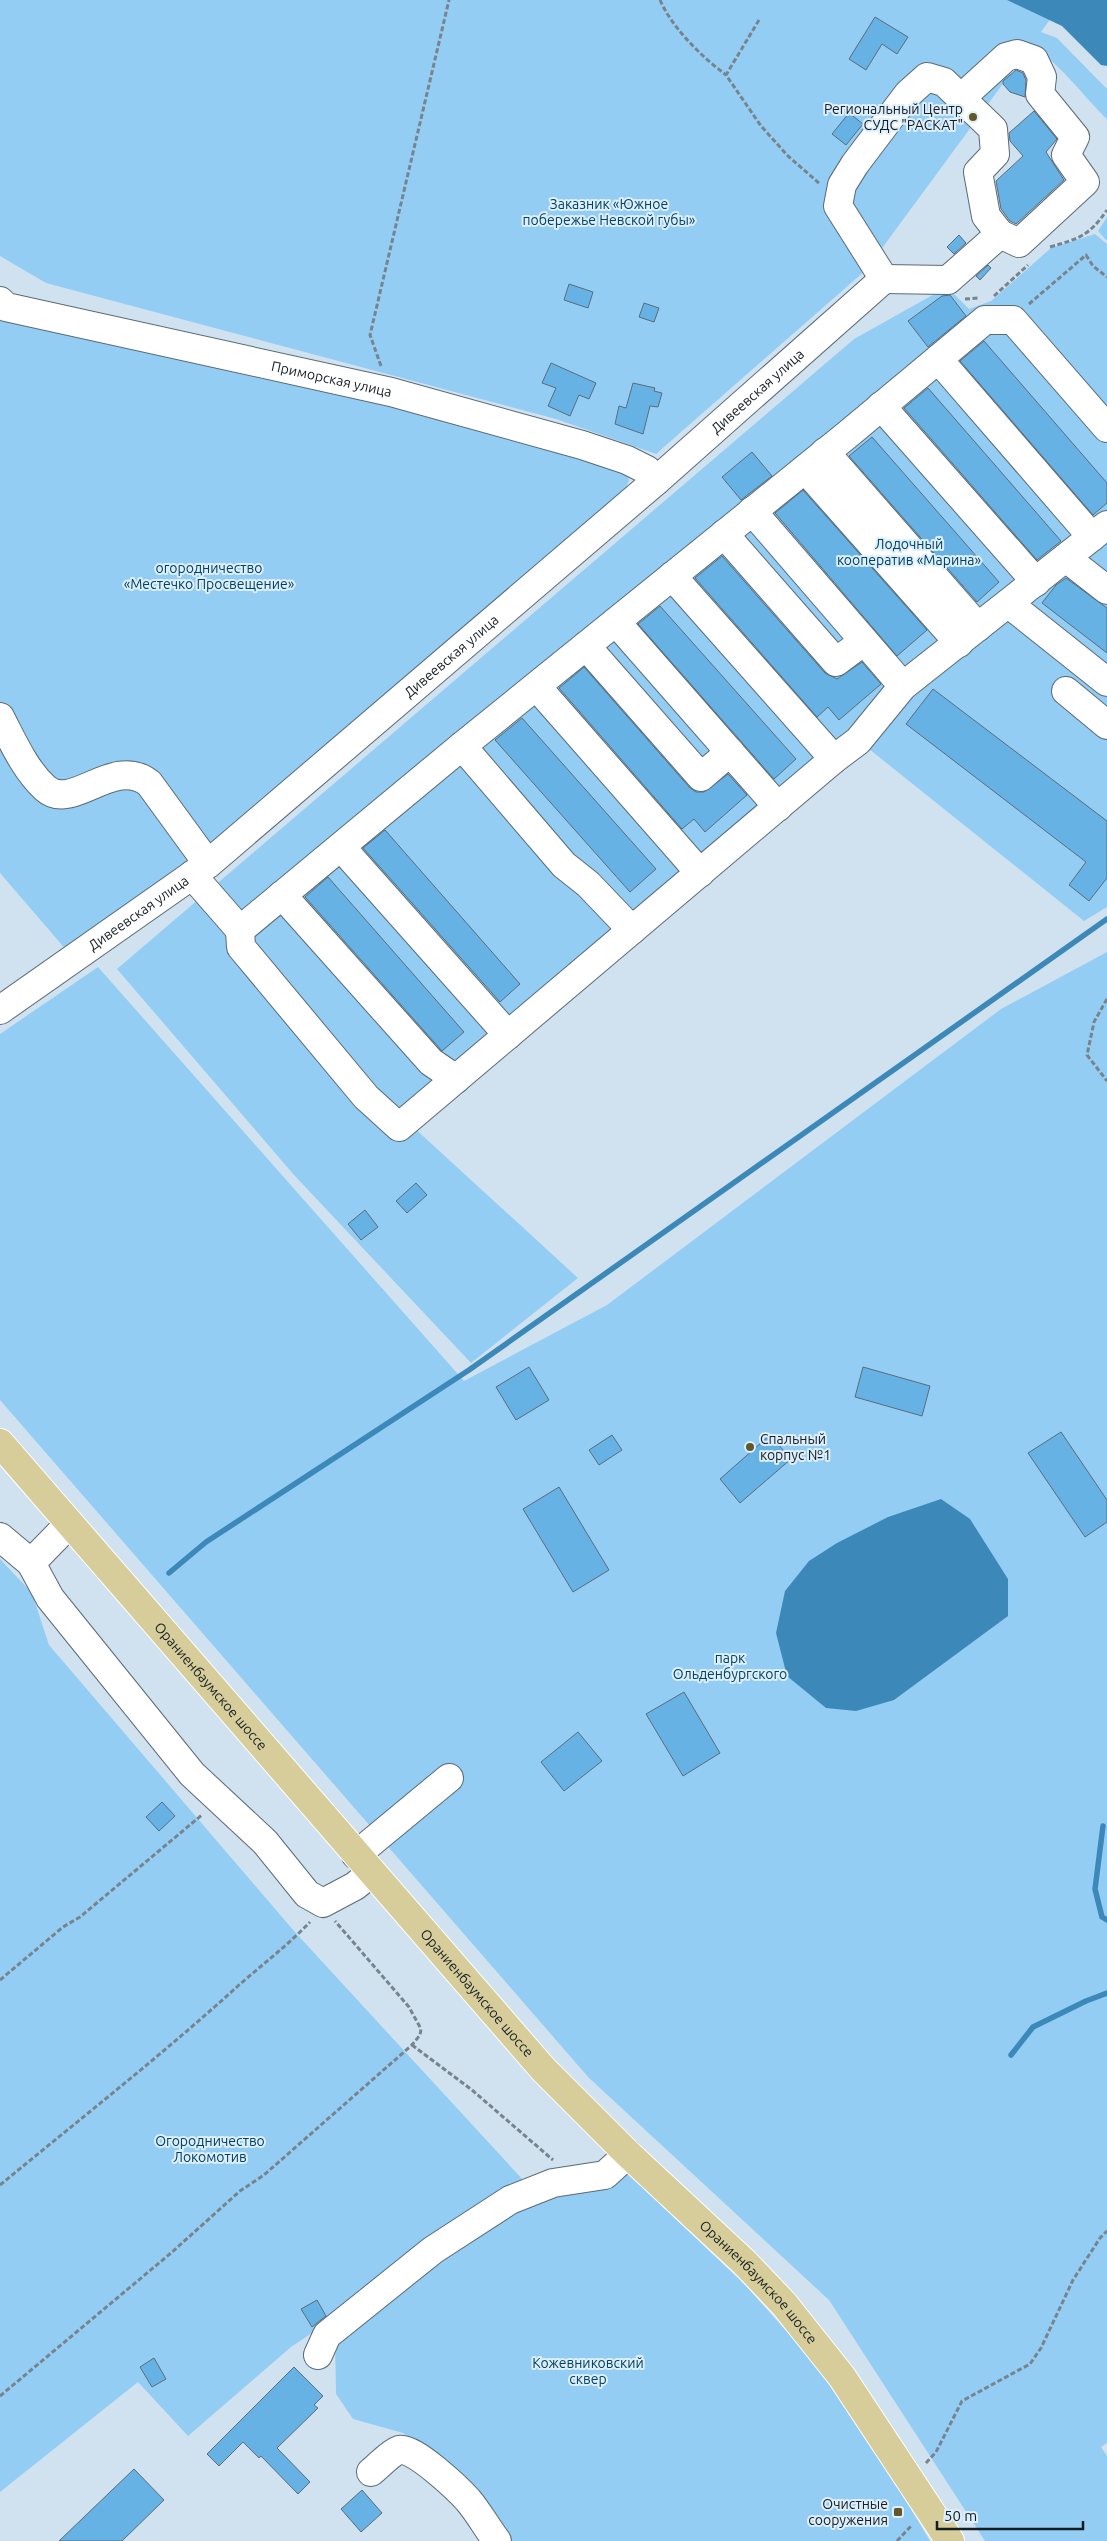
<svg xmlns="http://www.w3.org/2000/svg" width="1107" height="2541" font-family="Ubuntu,sans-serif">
	<rect width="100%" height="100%" fill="#d0e2ef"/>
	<path fill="#94cdf4" d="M0,0H1064L1041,32L1057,38L1107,89V119C1088,102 1052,53 1030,47L866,270L656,454L556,419L46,283L0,256Z
		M1107,217V240H1106L1098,231Z
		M1095,234L1107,244V907L1084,921L864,745L411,1125L578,1278L471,1363L294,1175L117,969L854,339L947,287L969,309L991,301L1051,248Z
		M0,312L579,450L627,472L629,480L625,491L190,865L68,952L0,873Z
		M1107,952V2443L1101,2447L1107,2456V2541H985L829,2300L589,2078L0,1400V1034L98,967L464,1381L607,1305L1001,1009Z
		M0,1559L32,1593L49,1645L294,1931L523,2180L431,2245L357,2303L291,2347L188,2436L138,2382L0,2492Z
		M623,2169L745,2285L816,2364L898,2487L930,2541H504L472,2495L403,2433L353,2419L336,2394L335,2337L499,2211Z"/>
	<path fill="#3c89b9" d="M1007,0H1107V66L1101,65L1062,26Z
		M941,1499L970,1519L1008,1579V1616L894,1700L856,1711L826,1708L787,1676L776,1633L785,1591L809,1561L837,1543L888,1517Z"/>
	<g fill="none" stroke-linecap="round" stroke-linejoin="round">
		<path stroke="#3c89b9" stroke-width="5.5" d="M169,1573L206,1542L469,1370L1107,919
			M1103,1826L1095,1889L1102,1917L1107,1920
			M1011,2055L1033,2027L1086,2001L1107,1993"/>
	</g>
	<path fill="#66b2e4" stroke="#5c6c78" d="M875,17L908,37L897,54L882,44L866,70L849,59Z
		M1016,70L1023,73L1026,80L1025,97L1010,92L1003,84V81Z
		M1034,111L1057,139L1046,152L1064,180L1016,224L1010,221L1001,209L996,181L1023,156L1010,141L1009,133Z
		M849,113L863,124L846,145L832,134Z
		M959,235L966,243L954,254L947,247Z
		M988,265L991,268L980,280L976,276Z
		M569,284L593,292L588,308L564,300Z
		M950,295L966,316L928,347L908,321L942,296Z
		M644,303L659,308L654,322L639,317Z
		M984,341L1107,483V503L1093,515L960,361Z
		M551,363L596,383L589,399L579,395L570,416L548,406L556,388L542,383Z
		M633,383L655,388L654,391L662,393L658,407L650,406L643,434L615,424L619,406L626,408Z
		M928,388L1061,541L1037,560L904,408Z
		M872,437L999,582L977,602L849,456Z
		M752,452L772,476L741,500L722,477Z
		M803,490L927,630L897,656L775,513Z
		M722,556L825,673L837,679L862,662L881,684L839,720L828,707L817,717L695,578Z
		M1066,578L1107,608V653L1042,603L1056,585Z
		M660,606L796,759L774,779L638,624Z
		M584,667L690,788L696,792H704L728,774L747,795L705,832L694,819L682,829L559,688Z
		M933,689L1107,821V878L1089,901L1069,885L1086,862L906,724Z
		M522,718L656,869L630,892L495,740Z
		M385,830L520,984L500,1002L363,848Z
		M328,877L464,1032L442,1051L305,897Z
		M416,1183L427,1195L407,1213L396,1201Z
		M365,1210L378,1227L361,1240L348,1224Z
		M529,1367L549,1400L516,1420L496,1387Z
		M863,1367L930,1386L922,1416L855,1397Z
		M1061,1432L1107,1500V1522L1085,1537L1028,1453Z
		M612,1435L622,1450L599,1465L589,1450Z
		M770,1435L791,1459L740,1503L720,1479Z
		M559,1487L609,1570L573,1592L523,1509Z
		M684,1692L720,1753L683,1776L646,1714Z
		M578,1732L602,1761L564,1791L541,1762Z
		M162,1802L175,1816L159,1831L146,1817Z
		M317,2300L326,2316L312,2327L301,2309Z
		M154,2358L166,2379L152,2387L140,2367Z
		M294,2367L323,2396L314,2405L318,2408L277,2448L310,2482L298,2494L261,2456L259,2458L243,2442L219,2466L207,2454Z
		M134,2469L164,2500L122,2541H59Z
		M362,2490L382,2513L361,2532L341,2509Z"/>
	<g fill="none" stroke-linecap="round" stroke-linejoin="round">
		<g stroke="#5a6a75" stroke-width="30">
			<g id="minor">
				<path d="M884,279L948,280L1000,234L1019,243L1085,182L1066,155L1075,137L1040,94L1042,77L1034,60L1017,54L1006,57L961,98"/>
				<path d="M884,279L838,206L842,185L855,164L908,94L927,77L944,82L993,129L995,154L978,172L986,216L1000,234"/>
				<path id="s1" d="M0,301L6,307L391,392L582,445L627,460L647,470L656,481"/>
				<path d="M938,359L1092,537"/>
				<path d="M881,406L1036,582"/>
				<path d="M825,452L978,627"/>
				<path d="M805,469L959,643"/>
				<path d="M752,511L903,686"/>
				<path d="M724,534L836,662L864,641"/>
				<path d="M1066,558L1107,590"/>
				<path d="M672,576L834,759"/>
				<path d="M1009,604L1107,682"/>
				<path d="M616,622L778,807"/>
				<path d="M586,646L701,777L730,752"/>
				<path d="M537,687L700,873"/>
				<path d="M1066,691L1107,725"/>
				<path d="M0,717C12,740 25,770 45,788C72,813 113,755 149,783L208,864"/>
				<path d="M462,746L564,865L588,884L632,930"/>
				<path d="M341,847L508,1035"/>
				<path d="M192,875L240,930L462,746L847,435L985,320H1013L1107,428"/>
				<path d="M282,895L431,1062L456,1079"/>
				<path d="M240,930L241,947L366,1097L399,1127L834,759L858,741L903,686L1107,525"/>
				<path id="s2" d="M0,1010L208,864L656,481L884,279"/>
				<path d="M0,1537L31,1563L50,1598L192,1774L265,1842L307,1894L323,1903L355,1886L371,1873"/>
				<path d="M31,1563L69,1524"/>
				<path d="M356,1855L449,1778"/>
				<path d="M318,2355L327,2335L433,2250L510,2200L553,2183L605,2175L628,2154"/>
				<path d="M371,2472C379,2466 390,2453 399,2450C413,2446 458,2489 468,2500C479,2513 487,2528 497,2541"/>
			</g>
		</g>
		<g stroke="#fff" stroke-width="30">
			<g id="major">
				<path id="s3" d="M0,1443L543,2069L628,2154L745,2263L784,2304L842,2377L950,2541"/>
			</g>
		</g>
		<path stroke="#77848d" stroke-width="3" stroke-dasharray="5 2.5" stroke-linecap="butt" d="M660,0C673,29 701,56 726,75
			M759,20L726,75L761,126L788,156L820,184
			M1050,247C1080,238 1089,236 1107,210
			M994,296L1028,265
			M965,299L979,298
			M1029,304L1086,255L1093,266L1107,277
			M381,366L370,335L449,0
			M1107,999L1094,1022L1087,1055L1107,1081
			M0,1980L63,1927L80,1917L203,1814
			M412,2045L472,2090L553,2160
			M0,2185C80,2119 162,2055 239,1985C263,1964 288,1945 310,1922
			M0,2396L171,2253L240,2191L264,2175L412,2045L420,2035L421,2029L409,2007L335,1921
			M926,2463L936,2452L962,2401L1030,2364L1041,2348L1073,2280L1100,2238L1107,2231
			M897,2541L912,2525"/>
		<use href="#minor" stroke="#fff" stroke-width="28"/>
		<use href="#major" stroke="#d6cd9b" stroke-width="28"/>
	</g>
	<g fill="#625825" stroke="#ddeffc" stroke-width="2">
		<circle cx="973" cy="117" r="5"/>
		<circle cx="750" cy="1447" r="5"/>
		<rect x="893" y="2507" width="10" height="10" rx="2.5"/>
	</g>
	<g text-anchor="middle" stroke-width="4" stroke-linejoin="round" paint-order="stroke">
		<g font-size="14" fill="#161d22" stroke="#ddeffc" text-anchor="end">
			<text x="963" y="114">Региональный Центр<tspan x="963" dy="16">СУДС "РАСКАТ"</tspan></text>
			<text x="760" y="1444" text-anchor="start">Спальный<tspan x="760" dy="16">корпус №1</tspan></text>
			<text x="888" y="2509">Очистные<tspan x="888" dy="16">сооружения</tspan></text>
		</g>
		<g font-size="14" fill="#004061" stroke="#ddeffc">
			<text x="609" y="209">Заказник «Южное<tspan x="609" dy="16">побережье Невской губы»</tspan></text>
			<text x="909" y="549">Лодочный<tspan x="909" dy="16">кооператив «Марина»</tspan></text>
			<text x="209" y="573">огородничество<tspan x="209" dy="16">«Местечко Просвещение»</tspan></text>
			<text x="730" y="1663">парк<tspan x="730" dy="16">Ольденбургского</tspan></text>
			<text x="210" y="2146">Огородничество<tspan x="210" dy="16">Локомотив</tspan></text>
			<text x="588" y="2368">Кожевниковский<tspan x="588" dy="16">сквер</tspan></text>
		</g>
		<g font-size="14" fill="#161d22" stroke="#ddeffc">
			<text dy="5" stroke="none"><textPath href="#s1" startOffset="342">Приморская улица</textPath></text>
			<text dy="5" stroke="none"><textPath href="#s2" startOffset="979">Дивеевская улица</textPath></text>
			<text dy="5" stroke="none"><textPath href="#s2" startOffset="574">Дивеевская улица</textPath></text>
			<text dy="5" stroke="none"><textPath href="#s2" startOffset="169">Дивеевская улица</textPath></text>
			<text dy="5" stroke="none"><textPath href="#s3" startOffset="322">Ораниенбаумское шоссе</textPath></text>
			<text dy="5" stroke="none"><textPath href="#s3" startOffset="728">Ораниенбаумское шоссе</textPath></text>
			<text dy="5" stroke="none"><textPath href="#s3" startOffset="1132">Ораниенбаумское шоссе</textPath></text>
		</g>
	</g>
	<path d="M937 2521v8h146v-8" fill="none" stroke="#161d22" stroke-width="2.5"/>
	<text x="944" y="2521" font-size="15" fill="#161d22" stroke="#ddeffc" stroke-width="4" paint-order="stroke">50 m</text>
</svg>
